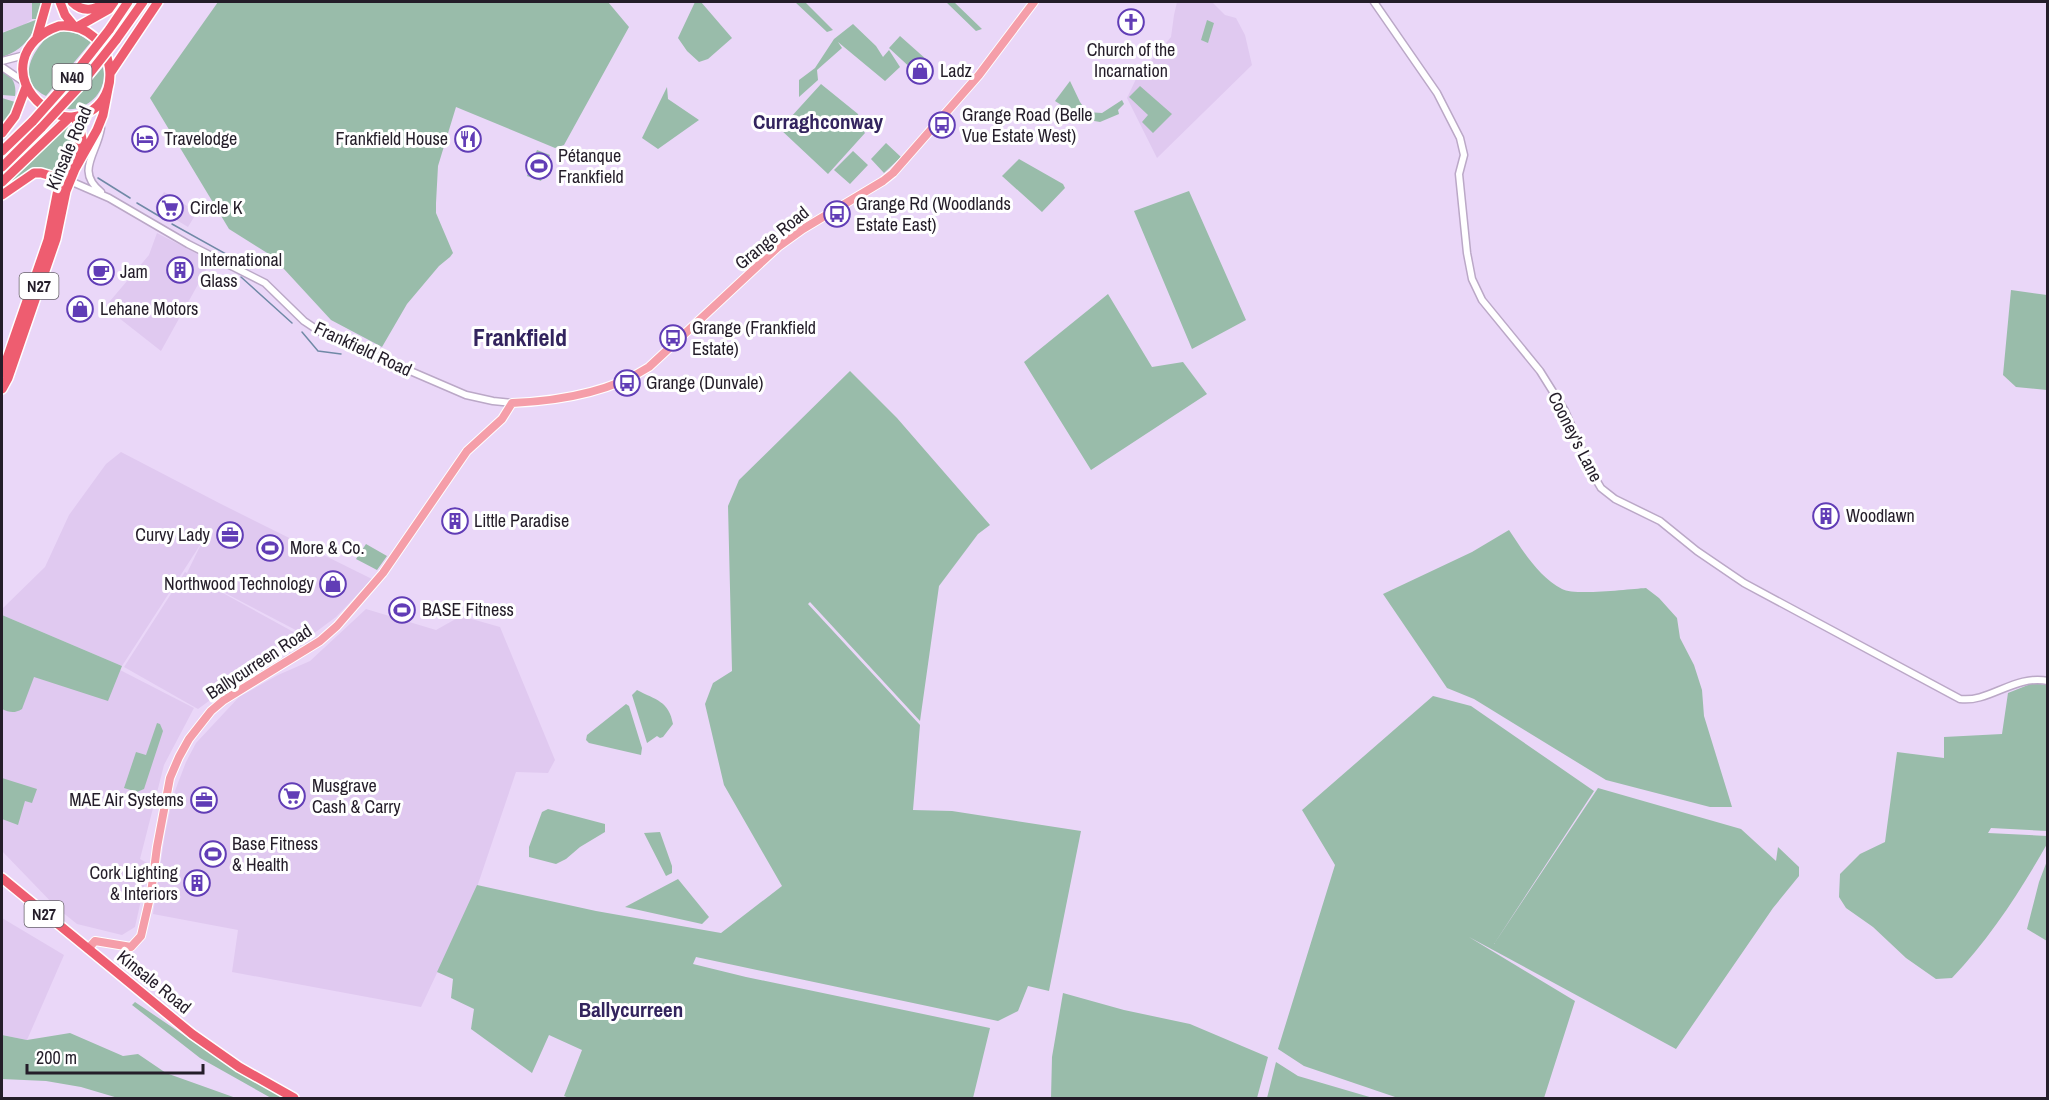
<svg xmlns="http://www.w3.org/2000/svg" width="2049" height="1100" font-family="'Archivo Narrow',sans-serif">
	<rect width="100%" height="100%" fill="#ead7f8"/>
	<path fill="#e0c9f0" d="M2,2H33L32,19L24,25L2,32Z
		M1177,2H1212L1225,15L1236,18L1245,35L1252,65L1157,158L1127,98L1136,79L1171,37L1174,15Z
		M164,192L197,212L188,227L155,207Z
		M157,233L211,261L161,351L105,307L149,255Z
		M121,452L221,504L372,579L336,617L309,637L187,573L202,542L122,666L2,615V609L45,567L69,515L106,464Z
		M185,572L299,635L198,709L124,667Z
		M366,609L436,630L461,616L500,627L555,760L548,773L516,772L476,890L421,1007L232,972L238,930L153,914L165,834L173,796L186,762L196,743L239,697L278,675L310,661Z
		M2,618L122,671L194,708L164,765L140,859L149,864L135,927L122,935L77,924L57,908L2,851Z
		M2,918L64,955L27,1040L2,1035Z"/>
	<path fill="#99bcaa" d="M32,2H43C37,27 29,49 2,57V33L38,19H32Z
		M218,2H608L629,27L564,145L555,148L456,107L438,166L436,203V213L453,253L450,257L439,266L407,304L382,347L331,320L272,256L229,229L150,98Z
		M695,2H701L732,38L708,59L699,62L687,51L678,38Z
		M795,2H805L833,30L827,32Z
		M946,2H954L982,29L976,31Z
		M1207,20L1214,23L1208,43L1201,40Z
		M853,24L876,46L883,57L889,50L900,67L885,81L838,42L842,48L817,70L818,80L799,97V80L815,68L834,39Z
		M65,31L78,34L91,42L46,96C24,85 25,67 38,48C42,43 46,37 51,34C55,32 61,32 65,31Z
		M900,36L927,60L915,72L889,48Z
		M103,67C109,89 89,111 67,109Z
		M2,70C12,76 17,84 15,96L2,95Z
		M1070,81L1080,102L1087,112L1102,113L1122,100L1124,104L1118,110L1119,114L1100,122L1083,119L1055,101Z
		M821,84L858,114L862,129L865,133L828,174L780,129Z
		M1140,86L1172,114L1153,133L1142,122L1148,115L1129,97Z
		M667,87L668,99L699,120L658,149L642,138Z
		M2,98L15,102L11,113L3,124L2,120Z
		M66,126L72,131L74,135L72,145L56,172C36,162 18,180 2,192V188Z
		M886,143L901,157L884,173L871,159Z
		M537,150L550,155L541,181L527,176Z
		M853,151L868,165L850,184L834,170Z
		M1019,159L1063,184L1065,188L1042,212L1002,176Z
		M1189,191L1246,320L1192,349L1134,211Z
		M2011,290L2047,295V390L2016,387L2003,375Z
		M1108,294L1152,367L1183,362L1207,394L1091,470L1024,362Z
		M850,371L897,418L990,525L978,534L939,586L920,721L810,602L808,604L920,725L913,810L952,811L1081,831L1049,991L1028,986L1018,1011L998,1021L696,957L693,964L746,977L990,1028L973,1098H569L564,1096L582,1050L549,1035L532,1073L471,1029L474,1009L451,998L453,979L437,972L477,885L596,911L721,933L782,886L724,785L705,704L713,683L732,671L728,506L739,480Z
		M1509,530C1523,551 1539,577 1562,589C1575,596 1629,589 1646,588L1659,598L1677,618L1680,638L1694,665L1702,690L1704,716L1732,807H1710L1606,780L1474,699L1447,688L1383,594L1472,552Z
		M366,544L387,556L377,570L356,559Z
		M2,615L122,666L108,701L34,677L22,709C14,714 9,712 2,709Z
		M2033,683L2047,685V831L1991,828L1988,833L2047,836V844C2020,892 1990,938 1952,978L1936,979L1906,958L1873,927L1846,908L1839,897L1840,874L1860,854L1885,842L1897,752L1944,758V737L2002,734L2008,693Z
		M637,690C656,700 669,701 673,724L663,737L660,738L657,736L647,743L632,695Z
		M1433,696L1471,706L1594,791L1494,944L1598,788L1741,829L1776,861L1778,847L1799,867V876L1773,908L1676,1049L1469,937L1575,1001L1544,1098H1398L1304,1066L1278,1049L1335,865L1302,810Z
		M626,704L629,706L642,748L641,755L589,743L586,740L587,735Z
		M157,723L160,724L163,731L144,789L137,792L124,788L136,752L146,755Z
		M2,778L37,789L32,803L25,801L18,825L2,819Z
		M548,809L605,824V832L580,847L566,859L556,864L529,857V847L542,812Z
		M660,832L672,866V873L666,876L644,833Z
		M2047,861V941L2027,929L2039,882Z
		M678,879L709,917L702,924L625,907Z
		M1063,993L1124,1010L1190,1024L1268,1057L1257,1098H1051L1052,1057Z
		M135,1002L241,1074L285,1098H271L200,1058L132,1005Z
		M70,1033L123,1056L138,1054L166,1073L236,1098H118L81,1087L46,1081L2,1079V1035L27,1040Z
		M1276,1062L1298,1076L1373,1098H1267Z"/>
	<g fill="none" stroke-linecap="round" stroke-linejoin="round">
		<path stroke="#7089a6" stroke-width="1.5" d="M98,178L130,198
			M137,203L164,219
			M172,224L235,259
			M241,277L292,323
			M302,332L318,351L341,354"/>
		<g stroke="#bba8c7" stroke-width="9">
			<path id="minor" d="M1374,2L1437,93L1460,138L1464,155L1459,174L1467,253L1472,279L1482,300L1540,371L1565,411L1591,471L1601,488L1615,499L1660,521L1697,551L1744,583L1960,699C1989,703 2015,674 2048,681
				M2,61L25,55
				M2,67L24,82
				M101,128C97,154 75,171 101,192
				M70,181L109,198L188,244L265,283L304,321L322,333L466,395L493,401L512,403"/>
		</g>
		<g stroke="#fff" stroke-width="10">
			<path id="major" d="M88,949L95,941L131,947L141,936L151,893L157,847L170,778L179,757L189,739L211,711L224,700L320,641L337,626L383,573L467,451L502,419L512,403C559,401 609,393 649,367L778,247L803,229L883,181L893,173L979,75L1034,2"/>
		</g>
		<g stroke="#fff" stroke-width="12">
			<path id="highway" d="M60,2L65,15L74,26
				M72,2C83,13 95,10 107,2
				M59,26C118,21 130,111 72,117C62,118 51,112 43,106C9,79 20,39 59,26Z
				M77,27L109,9L114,2
				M109,30L128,2
				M37,37L47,2
				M116,40L143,2
				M111,72L158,2
				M2,133L15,116L26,87
				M2,151L33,121
				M2,167L42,127
				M2,182L70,117
				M2,195L34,173H41L65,180
				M2,373L48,240L60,179L82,139L79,125L74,117
				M2,389L8,378L56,239L66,191L75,169L97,130L103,115L108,89
				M2,878L192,1034L239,1067L294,1098"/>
		</g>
		<use href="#minor" stroke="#fff" stroke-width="6"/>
		<use href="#major" stroke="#f59ea9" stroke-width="8"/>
		<use href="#highway" stroke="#ee5d70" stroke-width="9"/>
		<g stroke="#fff" stroke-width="12" stroke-linecap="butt">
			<path id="highway-bridge" d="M33,121L72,77L109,30
				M42,127L78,88L116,40"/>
		</g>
		<use href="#highway-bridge" stroke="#ee5d70" stroke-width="9"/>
	</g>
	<defs>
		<g id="church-ring" transform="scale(1.35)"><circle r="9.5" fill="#fff" stroke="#613db6" stroke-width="1.5"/><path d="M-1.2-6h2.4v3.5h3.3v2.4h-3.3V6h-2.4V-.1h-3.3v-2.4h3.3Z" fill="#613db6"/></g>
		<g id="shop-ring" transform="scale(1.35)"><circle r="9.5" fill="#fff" stroke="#613db6" stroke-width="1.5"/><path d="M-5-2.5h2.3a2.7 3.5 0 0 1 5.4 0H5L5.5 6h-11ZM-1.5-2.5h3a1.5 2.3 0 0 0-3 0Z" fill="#613db6"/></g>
		<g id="bus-ring" transform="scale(1.35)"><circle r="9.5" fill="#fff" stroke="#613db6" stroke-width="1.5"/><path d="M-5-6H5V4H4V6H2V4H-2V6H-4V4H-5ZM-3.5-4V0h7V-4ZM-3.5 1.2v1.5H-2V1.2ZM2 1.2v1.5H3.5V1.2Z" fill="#613db6"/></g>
		<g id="hotel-ring" transform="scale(1.35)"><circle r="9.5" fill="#fff" stroke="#613db6" stroke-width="1.5"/><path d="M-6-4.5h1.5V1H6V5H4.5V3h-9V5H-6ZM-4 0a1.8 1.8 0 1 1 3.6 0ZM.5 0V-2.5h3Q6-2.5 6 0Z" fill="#613db6"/></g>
		<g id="restaurant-ring" transform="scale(1.35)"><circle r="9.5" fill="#fff" stroke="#613db6" stroke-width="1.5"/><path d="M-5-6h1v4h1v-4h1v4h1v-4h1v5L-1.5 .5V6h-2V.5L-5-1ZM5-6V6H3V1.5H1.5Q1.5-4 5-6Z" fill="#613db6"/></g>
		<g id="stadium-ring" transform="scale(1.35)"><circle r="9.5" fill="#fff" stroke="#613db6" stroke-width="1.5"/><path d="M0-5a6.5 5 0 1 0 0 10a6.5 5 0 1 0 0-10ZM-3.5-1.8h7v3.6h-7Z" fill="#613db6"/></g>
		<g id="supermarket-ring" transform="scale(1.35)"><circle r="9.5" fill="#fff" stroke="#613db6" stroke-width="1.5"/><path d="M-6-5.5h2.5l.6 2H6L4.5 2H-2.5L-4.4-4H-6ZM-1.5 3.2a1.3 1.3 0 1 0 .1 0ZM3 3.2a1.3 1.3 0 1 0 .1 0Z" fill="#613db6"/></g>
		<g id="building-ring" transform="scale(1.35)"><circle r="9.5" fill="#fff" stroke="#613db6" stroke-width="1.5"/><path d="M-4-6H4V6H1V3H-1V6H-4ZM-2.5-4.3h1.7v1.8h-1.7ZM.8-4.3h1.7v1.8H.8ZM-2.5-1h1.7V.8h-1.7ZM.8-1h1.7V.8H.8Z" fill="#613db6"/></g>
		<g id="cafe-ring" transform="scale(1.35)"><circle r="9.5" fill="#fff" stroke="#613db6" stroke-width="1.5"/><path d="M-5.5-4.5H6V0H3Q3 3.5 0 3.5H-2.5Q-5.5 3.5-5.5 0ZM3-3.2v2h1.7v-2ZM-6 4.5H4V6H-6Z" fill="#613db6"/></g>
		<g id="office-ring" transform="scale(1.35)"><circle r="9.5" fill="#fff" stroke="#613db6" stroke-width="1.5"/><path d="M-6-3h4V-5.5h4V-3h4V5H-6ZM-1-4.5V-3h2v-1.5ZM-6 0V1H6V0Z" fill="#613db6"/></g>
	</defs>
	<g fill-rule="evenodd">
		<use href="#church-ring" x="1131" y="22"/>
		<use href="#shop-ring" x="920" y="71"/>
		<use href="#bus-ring" x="942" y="125"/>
		<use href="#hotel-ring" x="145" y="139"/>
		<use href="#restaurant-ring" x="468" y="139"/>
		<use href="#stadium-ring" x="539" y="166"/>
		<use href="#supermarket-ring" x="170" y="208"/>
		<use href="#bus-ring" x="837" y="214"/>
		<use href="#building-ring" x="180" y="270"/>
		<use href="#cafe-ring" x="101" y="272"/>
		<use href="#shop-ring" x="80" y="309"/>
		<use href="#bus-ring" x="673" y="338"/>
		<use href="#bus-ring" x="627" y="383"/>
		<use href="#building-ring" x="1826" y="516"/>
		<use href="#building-ring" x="455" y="521"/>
		<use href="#office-ring" x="230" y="535"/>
		<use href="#stadium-ring" x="270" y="548"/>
		<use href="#shop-ring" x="333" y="584"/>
		<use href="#stadium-ring" x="402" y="610"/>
		<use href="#supermarket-ring" x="292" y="796"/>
		<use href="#office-ring" x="204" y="800"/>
		<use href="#stadium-ring" x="213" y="854"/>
		<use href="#building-ring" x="197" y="883"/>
	</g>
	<g text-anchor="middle" stroke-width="6" stroke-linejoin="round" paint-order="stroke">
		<g fill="#fff" stroke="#666169" stroke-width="1.5">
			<rect x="52.5" y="64" width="39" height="26" rx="4.5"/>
			<rect x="19.5" y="273" width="39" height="26" rx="4.5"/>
			<rect x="24.5" y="901" width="39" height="26" rx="4.5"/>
		</g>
		<g font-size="16" font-weight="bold" fill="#241d29">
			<text x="72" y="83">N40</text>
			<text x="39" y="292">N27</text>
			<text x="44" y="920">N27</text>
		</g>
		<g font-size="18" fill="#241d29" stroke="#fff" text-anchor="start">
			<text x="1131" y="56" text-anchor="middle">Church of the<tspan x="1131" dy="21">Incarnation</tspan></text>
			<text x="940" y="77">Ladz</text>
			<text x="962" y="121">Grange Road (Belle<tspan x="962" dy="21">Vue Estate West)</tspan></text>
			<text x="164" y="145">Travelodge</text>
			<text x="448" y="145" text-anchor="end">Frankfield House</text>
			<text x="558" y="162">Pétanque<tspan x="558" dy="21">Frankfield</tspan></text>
			<text x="856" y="210">Grange Rd (Woodlands<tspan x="856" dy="21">Estate East)</tspan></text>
			<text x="190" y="214">Circle K</text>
			<text x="200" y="266">International<tspan x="200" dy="21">Glass</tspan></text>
			<text x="120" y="278">Jam</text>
			<text x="100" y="315">Lehane Motors</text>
			<text x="692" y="334">Grange (Frankfield<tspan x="692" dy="21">Estate)</tspan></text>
			<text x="646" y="389">Grange (Dunvale)</text>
			<text x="1846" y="522">Woodlawn</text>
			<text x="474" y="527">Little Paradise</text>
			<text x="210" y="541" text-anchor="end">Curvy Lady</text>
			<text x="290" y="554">More &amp; Co.</text>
			<text x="314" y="590" text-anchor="end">Northwood Technology</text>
			<text x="422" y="616">BASE Fitness</text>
			<text x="312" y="792">Musgrave<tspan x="312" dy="21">Cash &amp; Carry</tspan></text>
			<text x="184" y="806" text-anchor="end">MAE Air Systems</text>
			<text x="232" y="850">Base Fitness<tspan x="232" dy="21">&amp; Health</tspan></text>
			<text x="178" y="879" text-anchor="end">Cork Lighting<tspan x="178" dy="21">&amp; Interiors</tspan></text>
		</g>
		<g font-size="18" fill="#241d29" stroke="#fff">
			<text transform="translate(69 148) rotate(-67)" y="6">Kinsale Road</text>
			<text transform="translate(772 238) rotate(-39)" y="6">Grange Road</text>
			<text transform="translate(363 349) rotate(25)" y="6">Frankfield Road</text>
			<text transform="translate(1575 437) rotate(63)" y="6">Cooney's Lane</text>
			<text transform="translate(259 662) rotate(-33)" y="6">Ballycurreen Road</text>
			<text transform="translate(154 982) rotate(39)" y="6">Kinsale Road</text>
		</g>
		<g font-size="21" font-weight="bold" fill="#33245e" stroke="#fff">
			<text x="818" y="129">Curraghconway</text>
			<text x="631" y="1017">Ballycurreen</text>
		</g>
		<g font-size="24" font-weight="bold" fill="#33245e" stroke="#fff">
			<text x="520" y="346">Frankfield</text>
		</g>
	</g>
	<rect width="2049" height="1100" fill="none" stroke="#241d29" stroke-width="6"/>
	<path d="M27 1064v9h176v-9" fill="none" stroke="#241d29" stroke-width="3"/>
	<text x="36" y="1064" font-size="18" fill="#241d29" stroke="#ffffff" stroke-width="4.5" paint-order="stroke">200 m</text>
</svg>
